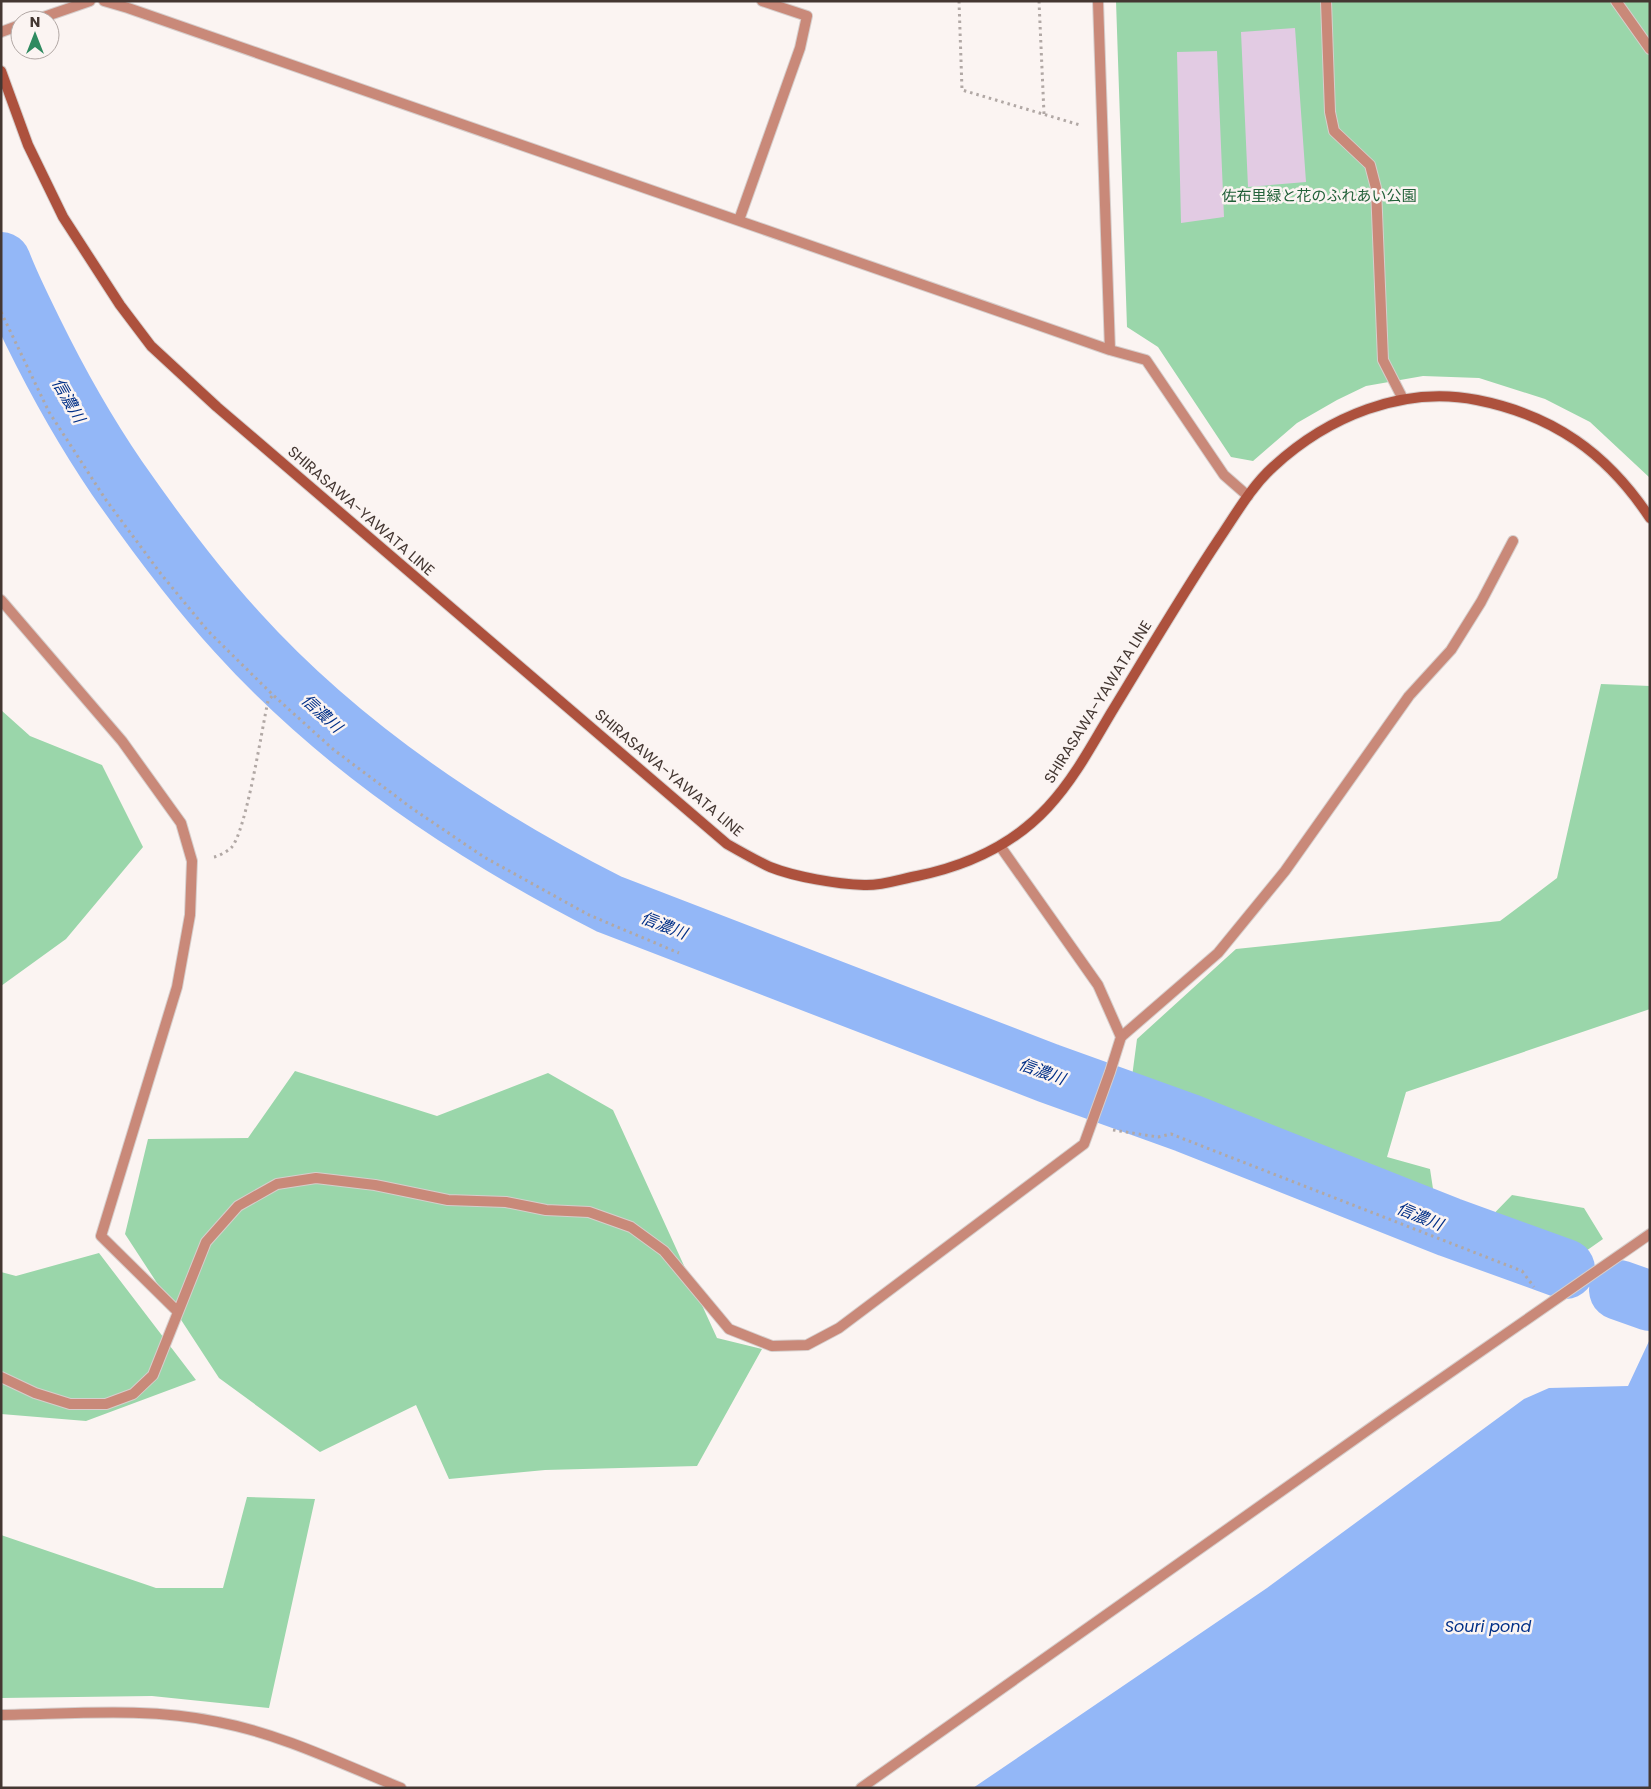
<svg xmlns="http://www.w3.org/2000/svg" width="1651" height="1789" font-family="Poppins,'Noto Sans JP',sans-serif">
	<rect width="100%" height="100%" fill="#fbf4f2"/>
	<path fill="#9ad6aa" d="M1116,1H1650V478L1590,422L1545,399L1479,378L1423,376L1366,386L1337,400L1297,423L1253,461L1231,457L1158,347L1127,327Z
		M1601,684L1650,686V1009L1406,1092L1387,1157L1430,1169L1437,1215L1480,1228L1512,1195L1584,1208L1603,1239L1549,1277L1327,1188L1130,1092L1137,1039L1236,949L1500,921L1557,878Z
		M1,710L30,736L102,765L143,847L66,939L1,986Z
		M295,1071L437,1116L548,1073L613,1110L717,1338L762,1349L697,1466L545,1470L449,1479L416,1405L320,1452L219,1378L125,1234L148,1139L248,1138Z
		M99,1253L196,1380L86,1421L1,1414V1272L16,1276Z
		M247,1497L315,1499L269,1708L152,1696L1,1698V1535L156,1588H223Z"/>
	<path fill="#93b7f7" d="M1650,1339V1788H973L1267,1588L1524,1399L1549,1388L1628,1386Z"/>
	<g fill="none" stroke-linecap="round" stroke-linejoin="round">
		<path stroke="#93b7f7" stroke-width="60" d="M1,262C10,286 22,309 33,332C58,383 85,431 117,478C154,531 193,584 237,632C340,746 473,835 609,904L1048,1073L1187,1123L1449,1227L1565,1269
			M1619,1290L1650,1301"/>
	</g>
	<path fill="#e2cbe3" d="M1295,28L1306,182L1248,187L1241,32Z
		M1217,51L1224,217L1181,223L1177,52Z"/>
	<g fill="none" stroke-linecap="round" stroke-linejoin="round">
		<g stroke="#d6cecc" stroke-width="12">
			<path id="service" d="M1326,1L1330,112L1334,131L1370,165L1376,188L1383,360L1403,399
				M1616,1L1650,49
				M1121,1037L1218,953L1285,871L1409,696L1451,650L1481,602L1513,541"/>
		</g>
		<g stroke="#d6cecc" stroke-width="12">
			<path id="minor" d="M104,1L128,8L1110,350L1146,360L1224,475L1248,496
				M1098,1L1110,350
				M35,20L90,1
				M1,32L20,25
				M739,220L800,48L807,16L762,1
				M1,600L122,741L181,823L192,861L190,915L177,987L101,1236L177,1311
				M1,1377L35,1393L70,1404H106L133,1394L153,1375L206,1242L238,1206L277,1184L316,1178L375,1185L448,1200L506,1202L546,1210L589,1212L631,1227L664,1251L729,1329L772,1346L807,1345L839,1328L1084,1144L1110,1072L1121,1037L1098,985L1000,846
				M1,1715C73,1714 148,1707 218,1722C281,1734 342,1764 401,1788
				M861,1788L1389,1415L1650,1234"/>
		</g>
		<g stroke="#d6cecc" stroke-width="12">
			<path id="secondary" d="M1,71L28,145L63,217L120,305L151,346L217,407L727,844C741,852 755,860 770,867C795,877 837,884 864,885C881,886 901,879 917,876C966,866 1013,845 1048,807C1074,779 1092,745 1111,713C1147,654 1181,596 1219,539C1236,514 1251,487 1273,467C1327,417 1403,385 1477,400C1553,415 1607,453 1650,518"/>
		</g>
		<path stroke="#b1a8a5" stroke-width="3" stroke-dasharray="2.5 4" stroke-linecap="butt" d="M959,1L962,90L1080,125
			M1039,1L1044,114
			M1,312L49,412L106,500L161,574L208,631L273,695L334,750L413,809L484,857L589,915L679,953
			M214,857C219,856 226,852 231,848C246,833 262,728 268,701L273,695
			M1113,1130L1158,1137L1171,1134L1522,1271L1534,1287"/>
		<use href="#service" stroke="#c98979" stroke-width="10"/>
		<use href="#minor" stroke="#c98979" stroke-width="10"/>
		<use href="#secondary" stroke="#ad513d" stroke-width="10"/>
	</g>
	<g text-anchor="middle" stroke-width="5" stroke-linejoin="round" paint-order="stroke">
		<g font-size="15" fill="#216038" stroke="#fbf4f2">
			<text x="1319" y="201">佐布里緑と花のふれあい公園</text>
		</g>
		<g font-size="15" fill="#443732" stroke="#fbf4f2">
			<text transform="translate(361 511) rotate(41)" y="5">SHIRASAWA-YAWATA LINE</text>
			<text transform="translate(1098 702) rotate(-58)" y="5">SHIRASAWA-YAWATA LINE</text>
			<text transform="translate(669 773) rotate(40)" y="5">SHIRASAWA-YAWATA LINE</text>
		</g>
		<g font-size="16" font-style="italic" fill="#002f87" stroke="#fbf4f2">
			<text transform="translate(69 400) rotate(60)" y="6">信濃川</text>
			<text transform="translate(322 713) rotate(42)" y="6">信濃川</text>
			<text transform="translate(664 925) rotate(21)" y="6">信濃川</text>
			<text transform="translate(1042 1071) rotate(20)" y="6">信濃川</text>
			<text transform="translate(1420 1216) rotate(22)" y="6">信濃川</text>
			<text x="1488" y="1632">Souri pond</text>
		</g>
	</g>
	<rect width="1651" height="1789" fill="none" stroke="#443732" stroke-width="5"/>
	<g transform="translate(35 35)"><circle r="24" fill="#fbf4f2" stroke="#b2a8a5"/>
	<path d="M0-4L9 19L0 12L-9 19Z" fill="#2e8a60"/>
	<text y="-8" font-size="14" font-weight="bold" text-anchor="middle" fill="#443732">N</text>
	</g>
</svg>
